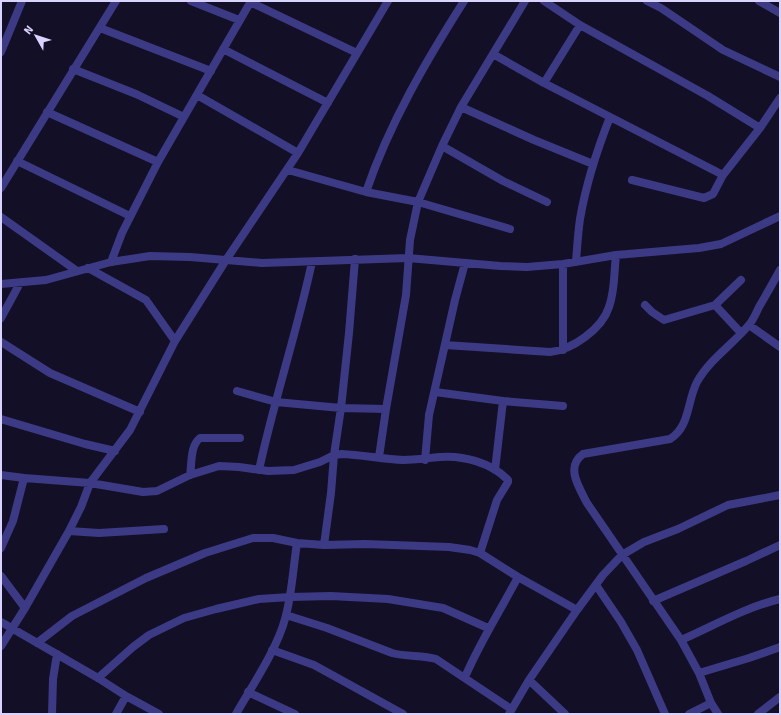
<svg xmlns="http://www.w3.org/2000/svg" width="781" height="715" font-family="Signika,sans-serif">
	<rect width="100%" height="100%" fill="#130f26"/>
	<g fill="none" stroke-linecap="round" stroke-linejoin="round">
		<path stroke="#3d3a85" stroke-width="8" d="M191,1L239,20
			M544,1L580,25L708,96L760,128
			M647,1L661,8L723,50L780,77
			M759,1L780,13
			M250,2L357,53
			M100,28L211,71
			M223,49L328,103
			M1,52L22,1
			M493,54L544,83L723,175L760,128L780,98
			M73,69L136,94L184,117
			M544,83L580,25
			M197,95L298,153
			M461,107L534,140L593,164
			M47,112L158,162
			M442,146L503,181L547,202
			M17,161L130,216
			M288,170L366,192L418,202L510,229
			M632,180L704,198L713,194L723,175
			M1,188L116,1
			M366,192C389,124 426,61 464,1
			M1,217L77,271
			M111,262L122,233L158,162L251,1
			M576,262C577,248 578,233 580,219C586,184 597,150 610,117
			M563,264V350
			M88,268L146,300L175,341
			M1,284L46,280L111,262L150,256L190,257L262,263L408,258L500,266L527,267L563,264L616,255L699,248L721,244L780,216
			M645,305L652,312L664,320L715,305L741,333
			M715,305L741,280
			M1,318L20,283
			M749,325L780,347
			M1,342L50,373L140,412
			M445,345L550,352C572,350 602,329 609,307C615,291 614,272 616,255
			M237,391L276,402L341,408L386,409
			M435,392L503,401L495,470
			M503,401L563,406
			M1,419L85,444L115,451
			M379,457L386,409L406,295L410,240L418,202L442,146L461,107L525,1
			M425,460L429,415L455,300L465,263
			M259,470C274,400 297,332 312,262
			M1,475L24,478L90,483L143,492L157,491L190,475L219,466L239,467L268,471L294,470L320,462L334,455L342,454C362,455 383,459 403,460C416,460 427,458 440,457C463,455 492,463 508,480V482L497,500L480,553
			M190,475C192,463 190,446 200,438H240
			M69,531L99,533L164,529
			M324,545L331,493L334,455L341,408L349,333L355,259
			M1,548L13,521L24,478
			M1,576L25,608
			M596,585L621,622L637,650L665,714
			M653,601L746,561L780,545
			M286,615L327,628L392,653C407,657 422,655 436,659L511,709
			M1,622L98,678L126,696L159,714
			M681,640C713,626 746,607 780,599
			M37,643L72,616L146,578L205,553L253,538H273L297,543L324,545L365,544L449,547L470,550L480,553L518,577L577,610
			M1,646L25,608L69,531L81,507L90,483L130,430L175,341L226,260L298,153L388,1
			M272,650L314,665L403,714
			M699,673L749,658L780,647
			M465,677C480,642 500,611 518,577
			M98,678L133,647L149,635L184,618L216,609L259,599L290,597L331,596L388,599L443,608L488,628
			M529,680L565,714
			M248,692L295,714
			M52,714L53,679L57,654
			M116,714L126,696
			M236,714C252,686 277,649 285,619C292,595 293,568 297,543
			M509,714L529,680L577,610L603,575L622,555L644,542L678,529L728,505L780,495
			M689,714L711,703
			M718,714L711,703L699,673L681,640L587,503C579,487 565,467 583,454L670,439C690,427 687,401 697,382C709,360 732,345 748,326C753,321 756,313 759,307C766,295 773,283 780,270
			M758,714L780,697"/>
	</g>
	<rect width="781" height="715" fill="none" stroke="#d9d4ff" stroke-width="4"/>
	<g transform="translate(36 36) rotate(309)" stroke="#130f26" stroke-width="3" paint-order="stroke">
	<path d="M0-3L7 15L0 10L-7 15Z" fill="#d9d4ff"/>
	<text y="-6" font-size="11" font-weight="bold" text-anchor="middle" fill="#d9d4ff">N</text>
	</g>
</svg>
